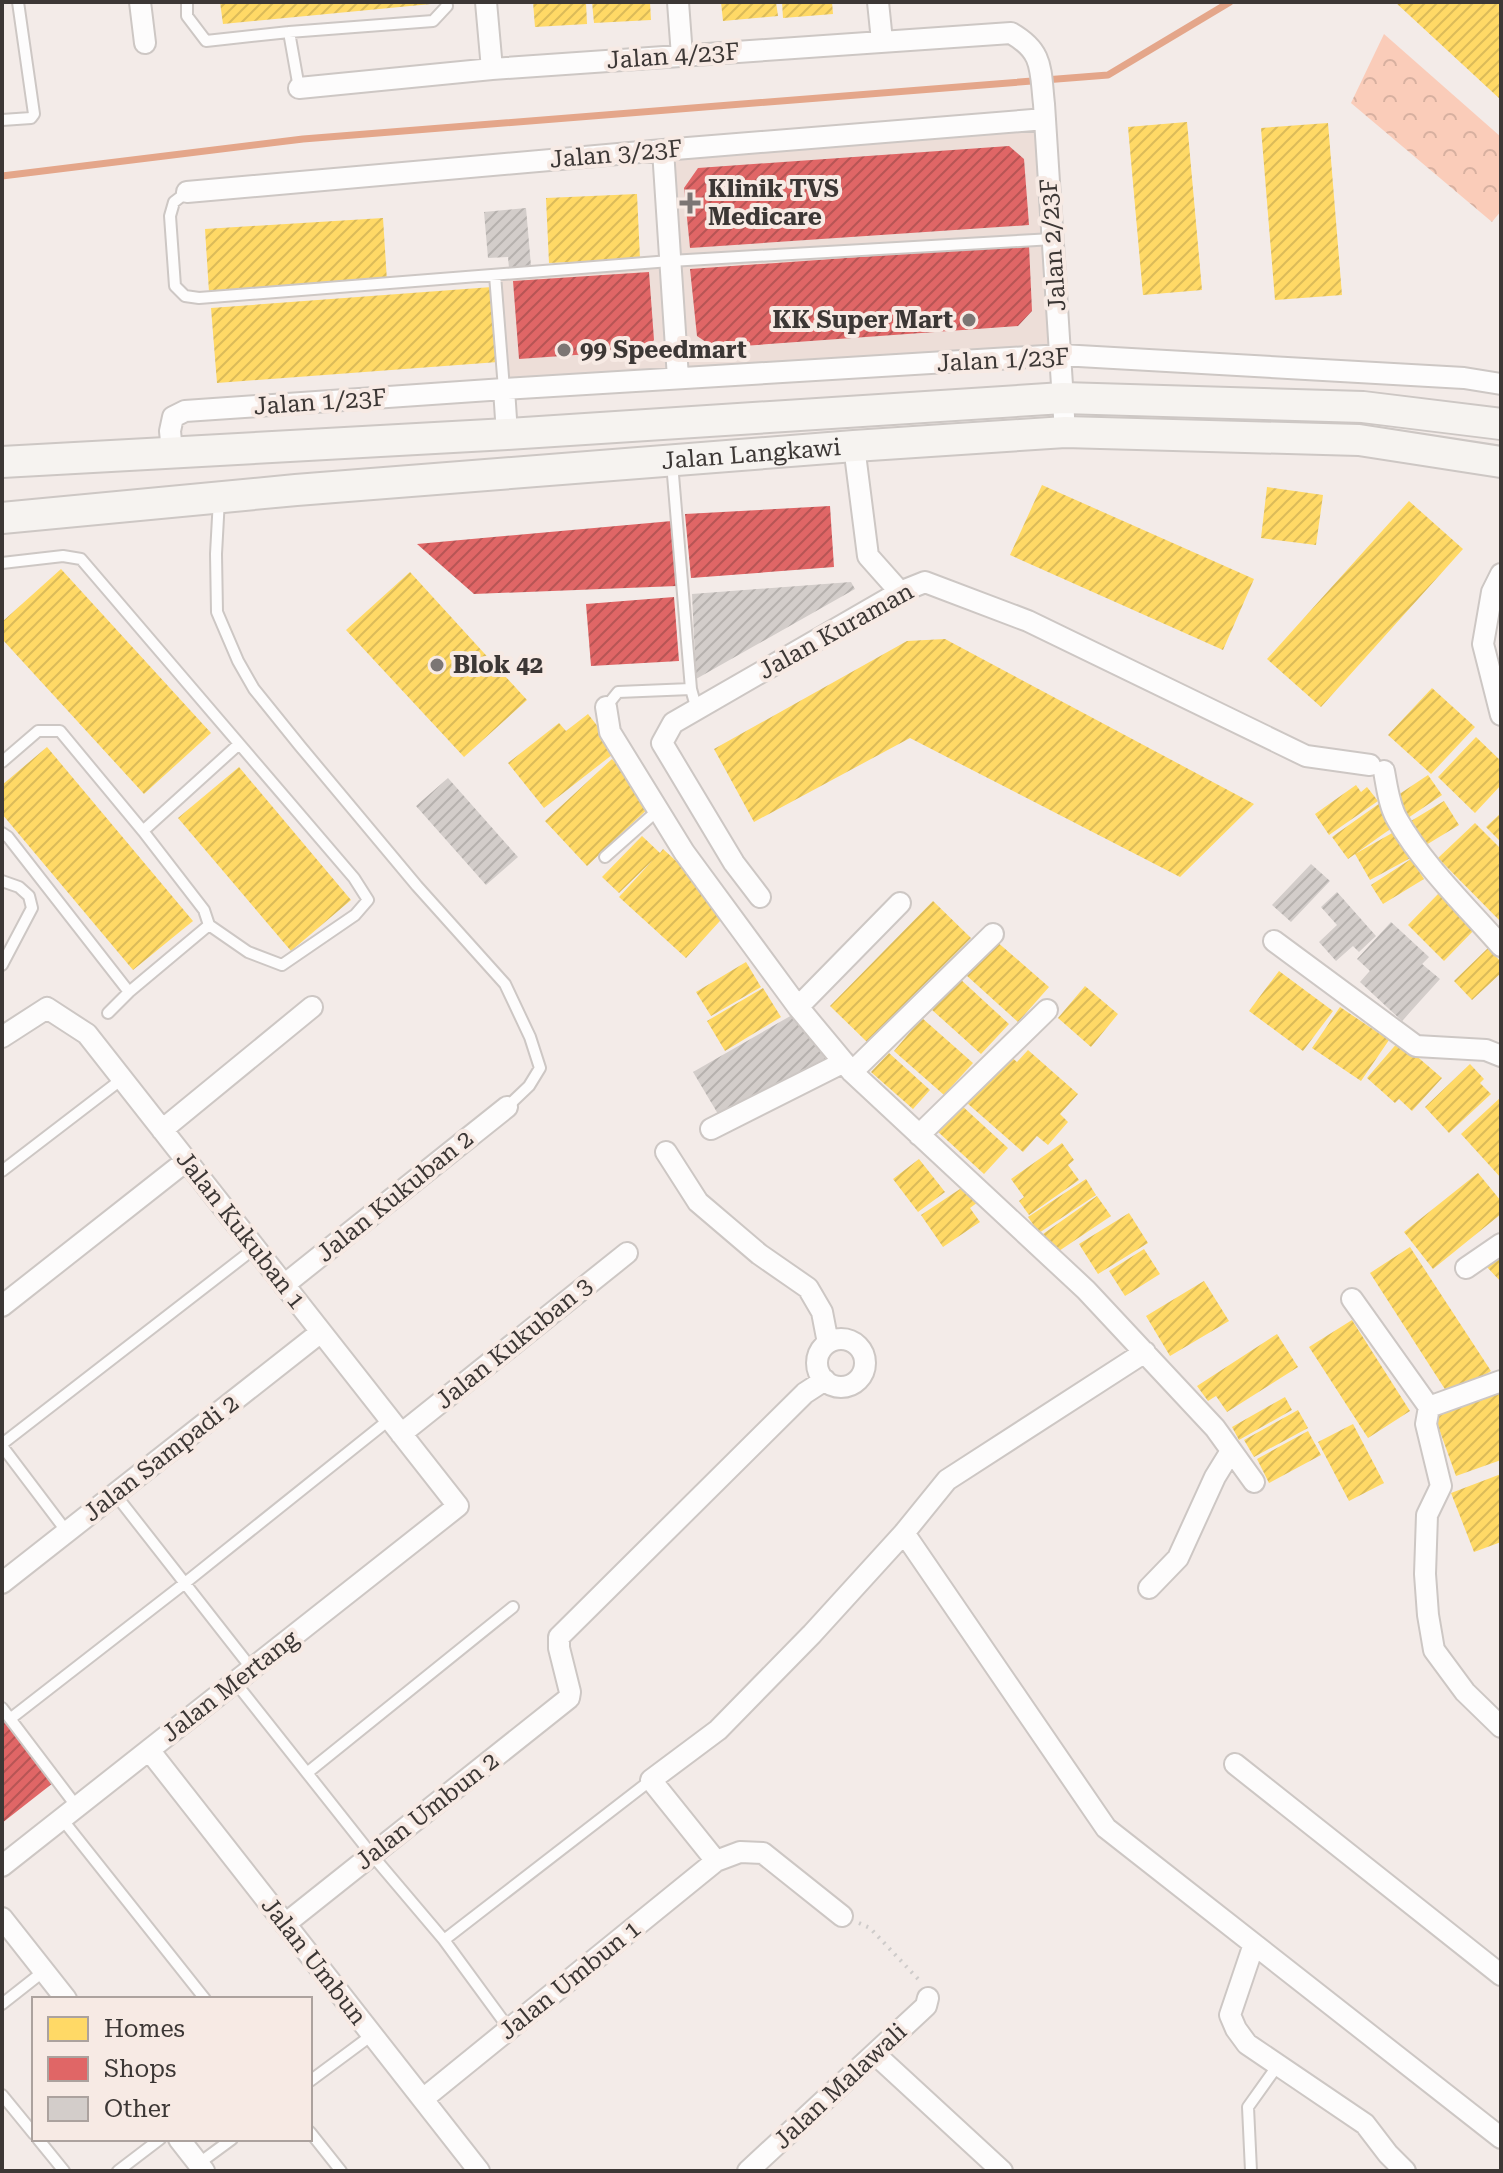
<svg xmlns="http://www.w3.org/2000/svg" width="1503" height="2173" font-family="'Roboto Serif',serif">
	<defs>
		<pattern id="park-crowns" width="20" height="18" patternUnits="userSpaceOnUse" patternTransform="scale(2)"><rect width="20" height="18" fill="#faccb9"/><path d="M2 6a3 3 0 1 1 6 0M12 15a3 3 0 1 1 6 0" fill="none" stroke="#d7b0a0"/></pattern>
		<pattern id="homes-hatch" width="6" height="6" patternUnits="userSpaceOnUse" patternTransform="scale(2)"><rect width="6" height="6" fill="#ffd966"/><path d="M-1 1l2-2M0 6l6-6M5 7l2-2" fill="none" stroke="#dbbb59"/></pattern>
		<pattern id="shops-hatch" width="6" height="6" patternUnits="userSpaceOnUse" patternTransform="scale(2)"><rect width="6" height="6" fill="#e06666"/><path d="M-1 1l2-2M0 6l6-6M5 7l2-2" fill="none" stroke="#b75555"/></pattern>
		<pattern id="building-hatch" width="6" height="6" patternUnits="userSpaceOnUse" patternTransform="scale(2)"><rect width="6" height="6" fill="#d3cdca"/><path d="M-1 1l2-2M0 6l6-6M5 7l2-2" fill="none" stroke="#b6b1ae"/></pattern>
	</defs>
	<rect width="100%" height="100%" fill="#f3ebe8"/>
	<path fill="#edded8" d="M1037,128L1051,346L509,381L501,280L678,265L671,157Z"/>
	<path fill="url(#park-crowns)" d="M1384,34L1501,137V211L1492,222L1351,103Z"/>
	<path fill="url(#homes-hatch)" d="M220,2H431V4L223,24Z
		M533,2H586L587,24L535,27Z
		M592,2H650L651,20L594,23Z
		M721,2H776L778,16L723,21Z
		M782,2H832L833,14L783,18Z
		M1395,2H1501V100Z
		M1187,122L1202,290L1143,295L1128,127Z
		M1328,123L1342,295L1275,300L1261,128Z
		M637,194L640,259L549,263L546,198Z
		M383,218L387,281L209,292L205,229Z
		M492,287L498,362L217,383L211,308Z
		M1042,485L1254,579L1223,650L1010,555Z
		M1267,487L1323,495L1316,545L1261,538Z
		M1409,501L1463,549L1321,707L1267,659Z
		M61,569L211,733L144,794L2,639V622Z
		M410,572L527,700L464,757L346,630Z
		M945,639L1254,804L1180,877L910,738L754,822L714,749L907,641Z
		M1432,688L1475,727L1431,774L1388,735Z
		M588,714L617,751L544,808L508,763L559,723L566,731Z
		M1476,737L1501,761V785L1475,813L1438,777Z
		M47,747L193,921L133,970L2,814V785Z
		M612,759L654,803L587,866L545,821Z
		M239,767L351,900L291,951L178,818Z
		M1428,775L1442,795L1405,820L1392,799Z
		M1356,785L1361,792L1367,787L1378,801L1329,835L1315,814Z
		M1444,801L1459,825L1426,845L1411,821Z
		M1380,803L1396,825L1348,859L1332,837Z
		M1501,813V842L1486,827Z
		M1475,823L1501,849V922L1438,858Z
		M1401,828L1416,855L1370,880L1355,854Z
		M642,836L660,853L663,849L730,910L686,958L619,897L653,860L619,893L602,877Z
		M1411,859L1424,879L1383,904L1371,885Z
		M1439,893L1476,928L1444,961L1408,925Z
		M933,901L971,938L867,1042L830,1006Z
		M996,941L1049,987L1018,1022L966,975Z
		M1488,948L1501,962V973L1472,1000L1454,981Z
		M746,962L761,987L711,1016L696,992Z
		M1279,971L1333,1011L1303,1051L1249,1011Z
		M959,978L1009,1024L981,1054L931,1009Z
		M1085,986L1118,1014L1091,1047L1058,1018Z
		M763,988L781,1017L725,1051L707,1021Z
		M1340,1007L1389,1040L1361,1081L1312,1048Z
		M922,1018L973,1063L944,1095L894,1051Z
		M1399,1041L1442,1078L1412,1111L1399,1099L1395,1103L1367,1078Z
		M1028,1050L1078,1094L1060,1114L1068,1122L1048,1145L1037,1136L1023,1152L967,1103L1009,1055L1017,1062Z
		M889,1053L930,1090L913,1109L871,1072Z
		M1470,1064L1484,1079L1480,1083L1491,1094L1449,1133L1425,1107Z
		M1501,1097V1178L1461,1134Z
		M960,1104L1008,1148L984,1174L936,1130Z
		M1062,1143L1074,1160L1068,1165L1079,1180L1029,1215L1019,1201L1024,1197L1011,1179Z
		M919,1159L945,1192L918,1212L893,1179Z
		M1478,1173L1501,1201V1214L1433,1269L1404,1232Z
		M1086,1179L1096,1195L1039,1233L1028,1217Z
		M966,1185L978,1202L970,1208L980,1222L943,1247L921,1215Z
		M1097,1196L1111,1216L1056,1253L1043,1234Z
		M1129,1213L1148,1243L1098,1274L1079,1244Z
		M1410,1247L1491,1371L1450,1397L1370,1273Z
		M1144,1249L1160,1274L1125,1296L1109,1271Z
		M1501,1255V1282L1487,1267Z
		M1204,1281L1229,1321L1170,1356L1146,1316Z
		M1352,1320L1410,1411L1368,1438L1309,1347Z
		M1277,1334L1298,1367L1227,1412L1216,1396L1208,1401L1197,1386Z
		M1501,1387V1460L1456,1476L1433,1412Z
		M1285,1397L1292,1410L1239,1440L1232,1427Z
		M1298,1410L1308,1428L1254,1457L1244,1440Z
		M1353,1424L1384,1483L1349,1501L1318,1442Z
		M1308,1431L1321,1455L1269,1483L1257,1459Z
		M1501,1474V1542L1474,1552L1451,1493Z"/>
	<path fill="url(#shops-hatch)" d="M1009,146L1024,159L1029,225L690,248L684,188L698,168Z
		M1029,245L1032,311L1018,326L715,348L697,336L690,269Z
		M649,272L654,340L646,350L519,359L513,281Z
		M830,506L834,567L691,578L685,514Z
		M672,521L677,586L474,594L417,544Z
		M674,597L679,661L591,666L586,604Z
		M2,1717L53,1783L2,1823Z"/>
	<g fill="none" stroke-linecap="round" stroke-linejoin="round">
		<path stroke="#e4a68a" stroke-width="7" d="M2,176L303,139L1108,75L1230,2"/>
	</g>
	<path fill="url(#building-hatch)" d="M526,208L531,266L509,268L508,257L488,258L484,212Z
		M851,582L855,589L696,679L692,594Z
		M448,778L518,857L486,885L416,806Z
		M1311,864L1330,881L1291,922L1272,905Z
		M1337,892L1376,936L1359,952L1353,946L1336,961L1319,942L1337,925L1321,907Z
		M1391,922L1429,957L1422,964L1440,979L1402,1021L1360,982L1370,971L1357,959Z
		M799,1011L826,1058L721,1119L693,1072Z"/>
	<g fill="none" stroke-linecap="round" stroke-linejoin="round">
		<g stroke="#cdc7c4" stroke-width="14">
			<path id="lane" d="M187,2V16L206,41L289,32L433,21L447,6L446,2
				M289,32L299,88
				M2,120L31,118L34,114L18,2
				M187,192L174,202L170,216L175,286L185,296L199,298L670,261L1053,239
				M495,275L504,389
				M672,463L691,689L697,710
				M219,499L216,554L217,612L238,661L254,689L300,746L417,886L505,984L530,1037L540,1068L529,1086L507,1107
				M2,563L63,556L81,559L354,878L368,900L355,915L282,965L248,952L209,925L129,992L8,837L2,833
				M606,707L618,692L691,689
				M2,762L38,731H60L143,831L204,910L209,925
				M143,831L239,744
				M605,857L657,811
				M2,881L19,887L29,896L32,908L2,965
				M108,1013L129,992
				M2,1171L122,1079
				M2,1444L255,1248
				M2,1446L67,1532
				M115,1494L252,1669
				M235,1682L372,1855L444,1940L510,2030
				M2,1708L77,1807
				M10,1719L185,1583L390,1419
				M307,1773L513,1607
				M62,1819L205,1999
				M444,1940L651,1780
				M2,2004L44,1971
				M310,2081L372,2035
				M2,2095L34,2134
				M310,2132L341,2171
				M38,2139L64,2171
				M198,2164L232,2139
				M118,2171L160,2139
				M1251,2171L1248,2107L1278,2065"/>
		</g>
		<g stroke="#cdc7c4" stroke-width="24">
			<path id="street" d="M140,2L145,43
				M486,2L492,69
				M678,2L682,56
				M878,2L882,41
				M299,88L492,69L1011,33C1044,52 1040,69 1044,104L1065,432
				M663,150L678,378
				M187,192L663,150L1045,119
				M504,389L507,434
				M854,446L868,556L900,592
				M172,452L170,431L173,417L185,411L504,389L1061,355L1464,378L1501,384
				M1501,574L1492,592L1483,644L1501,715
				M606,707L610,732L684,852L798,1007L852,1072L1086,1290L1215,1428L1254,1482
				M1384,771C1387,787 1389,805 1397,819C1423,865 1467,907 1501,946
				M760,897L734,863L662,743L673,723L900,592L925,582L1028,621L1306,756L1370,765
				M1274,941L1416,1046L1486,1050L1501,1056
				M798,1007L900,903
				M2,1037L47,1008L87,1034L458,1506L2,1866
				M852,1072L993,934
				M711,1129L844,1062
				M162,1130L312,1007
				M919,1135L1047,1010
				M666,1152L698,1202L759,1254L808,1288L822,1312L828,1343
				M1466,1268L1501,1244
				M284,1285L507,1107
				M1352,1299L1429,1407L1426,1424L1441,1486L1427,1515L1425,1574L1428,1615L1434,1650L1465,1692L1501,1727
				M2,1306L186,1161
				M817 1363a24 24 0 1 1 48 0a24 24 0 1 1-48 0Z
				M1429,1407L1501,1381
				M401,1434L627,1253
				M904,1533L1106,1828L1501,2138
				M2,1583L321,1332
				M1149,1588L1178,1558L1215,1477L1231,1451
				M149,1750L479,2171
				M1235,1764L1501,1975
				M716,1861L651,1780L718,1730L812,1634L904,1533L947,1480L1145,1352
				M2,1918L66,1999
				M285,1924L569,1698L570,1692L559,1648V1637L805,1393L825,1380
				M1254,1944L1230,2015L1236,2029L1247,2044L1365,2124L1388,2154L1405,2171
				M875,2054L1002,2171
				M423,2099L716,1861L740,1852L763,1853L842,1916
				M179,2139L204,2171
				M748,2171L926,2006L928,1998"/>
		</g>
		<g stroke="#cdc7c4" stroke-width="34">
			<g id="secondary">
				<path d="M2,462L507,434L1063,398L1363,407L1501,424"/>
				<path id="s1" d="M2,518L296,490L854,446L1065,432L1359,440L1501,462"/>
			</g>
		</g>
		<path stroke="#cecbca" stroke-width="4" stroke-dasharray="2 6" stroke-linecap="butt" d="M859,1923L870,1928L919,1980"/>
		<use href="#lane" stroke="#fdfcfc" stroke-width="10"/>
		<use href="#street" stroke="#fdfcfc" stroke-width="20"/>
		<use href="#secondary" stroke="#f6f3f0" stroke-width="30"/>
	</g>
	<g fill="#7c7674" stroke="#f7eae4" stroke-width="3">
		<path d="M686 191h8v8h8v8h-8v8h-8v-8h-8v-8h8z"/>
		<circle cx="969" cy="320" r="8"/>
		<circle cx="564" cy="350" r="8"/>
		<circle cx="437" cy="665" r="8"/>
	</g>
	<g text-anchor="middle" stroke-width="8" stroke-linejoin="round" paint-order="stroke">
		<g font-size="24" fill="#3c3735" stroke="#f7eae4">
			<text transform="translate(673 56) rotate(-4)" y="8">Jalan 4/23F</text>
			<text transform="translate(616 154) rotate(-5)" y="8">Jalan 3/23F</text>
			<text transform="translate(1053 245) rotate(-94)" y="8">Jalan 2/23F</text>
			<text transform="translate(1003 360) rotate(-3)" y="8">Jalan 1/23F</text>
			<text transform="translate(320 402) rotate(-4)" y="8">Jalan 1/23F</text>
			<text dy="8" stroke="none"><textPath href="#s1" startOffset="752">Jalan Langkawi</textPath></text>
			<text transform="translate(836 631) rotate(-29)" y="8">Jalan Kuraman</text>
			<text transform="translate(395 1196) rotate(-39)" y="8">Jalan Kukuban 2</text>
			<text transform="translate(241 1230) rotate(52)" y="8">Jalan Kukuban 1</text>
			<text transform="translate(514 1343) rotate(-39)" y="8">Jalan Kukuban 3</text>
			<text transform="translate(161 1458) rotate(-38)" y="8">Jalan Sampadi 2</text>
			<text transform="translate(230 1686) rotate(-38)" y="8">Jalan Mertang</text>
			<text transform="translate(427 1811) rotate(-38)" y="8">Jalan Umbun 2</text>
			<text transform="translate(314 1961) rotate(52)" y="8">Jalan Umbun</text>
			<text transform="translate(570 1980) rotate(-39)" y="8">Jalan Umbun 1</text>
			<text transform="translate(840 2086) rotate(-43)" y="8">Jalan Malawali</text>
		</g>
		<g font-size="24" font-weight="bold" fill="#3c3735" stroke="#f7eae4" text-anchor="start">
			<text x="708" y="197">Klinik TVS<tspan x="708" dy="28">Medicare</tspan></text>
			<text x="953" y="328" text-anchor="end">KK Super Mart</text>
			<text x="580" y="358">99 Speedmart</text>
			<text x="453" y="673">Blok 42</text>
		</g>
	</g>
	<rect width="1503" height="2173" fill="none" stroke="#3c3735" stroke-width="8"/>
	<rect x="32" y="1997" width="280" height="144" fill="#f7eae4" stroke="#aca29e" stroke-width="2"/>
	<rect x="48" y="2017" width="40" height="24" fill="#ffd966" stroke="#aca29e" stroke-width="2"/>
	<text x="104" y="2037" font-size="24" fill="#3c3735">Homes</text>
	<rect x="48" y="2057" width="40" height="24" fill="#e06666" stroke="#aca29e" stroke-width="2"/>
	<text x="104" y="2077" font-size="24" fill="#3c3735">Shops</text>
	<rect x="48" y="2097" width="40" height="24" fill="#d3cdca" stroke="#aca29e" stroke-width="2"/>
	<text x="104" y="2117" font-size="24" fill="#3c3735">Other</text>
</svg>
